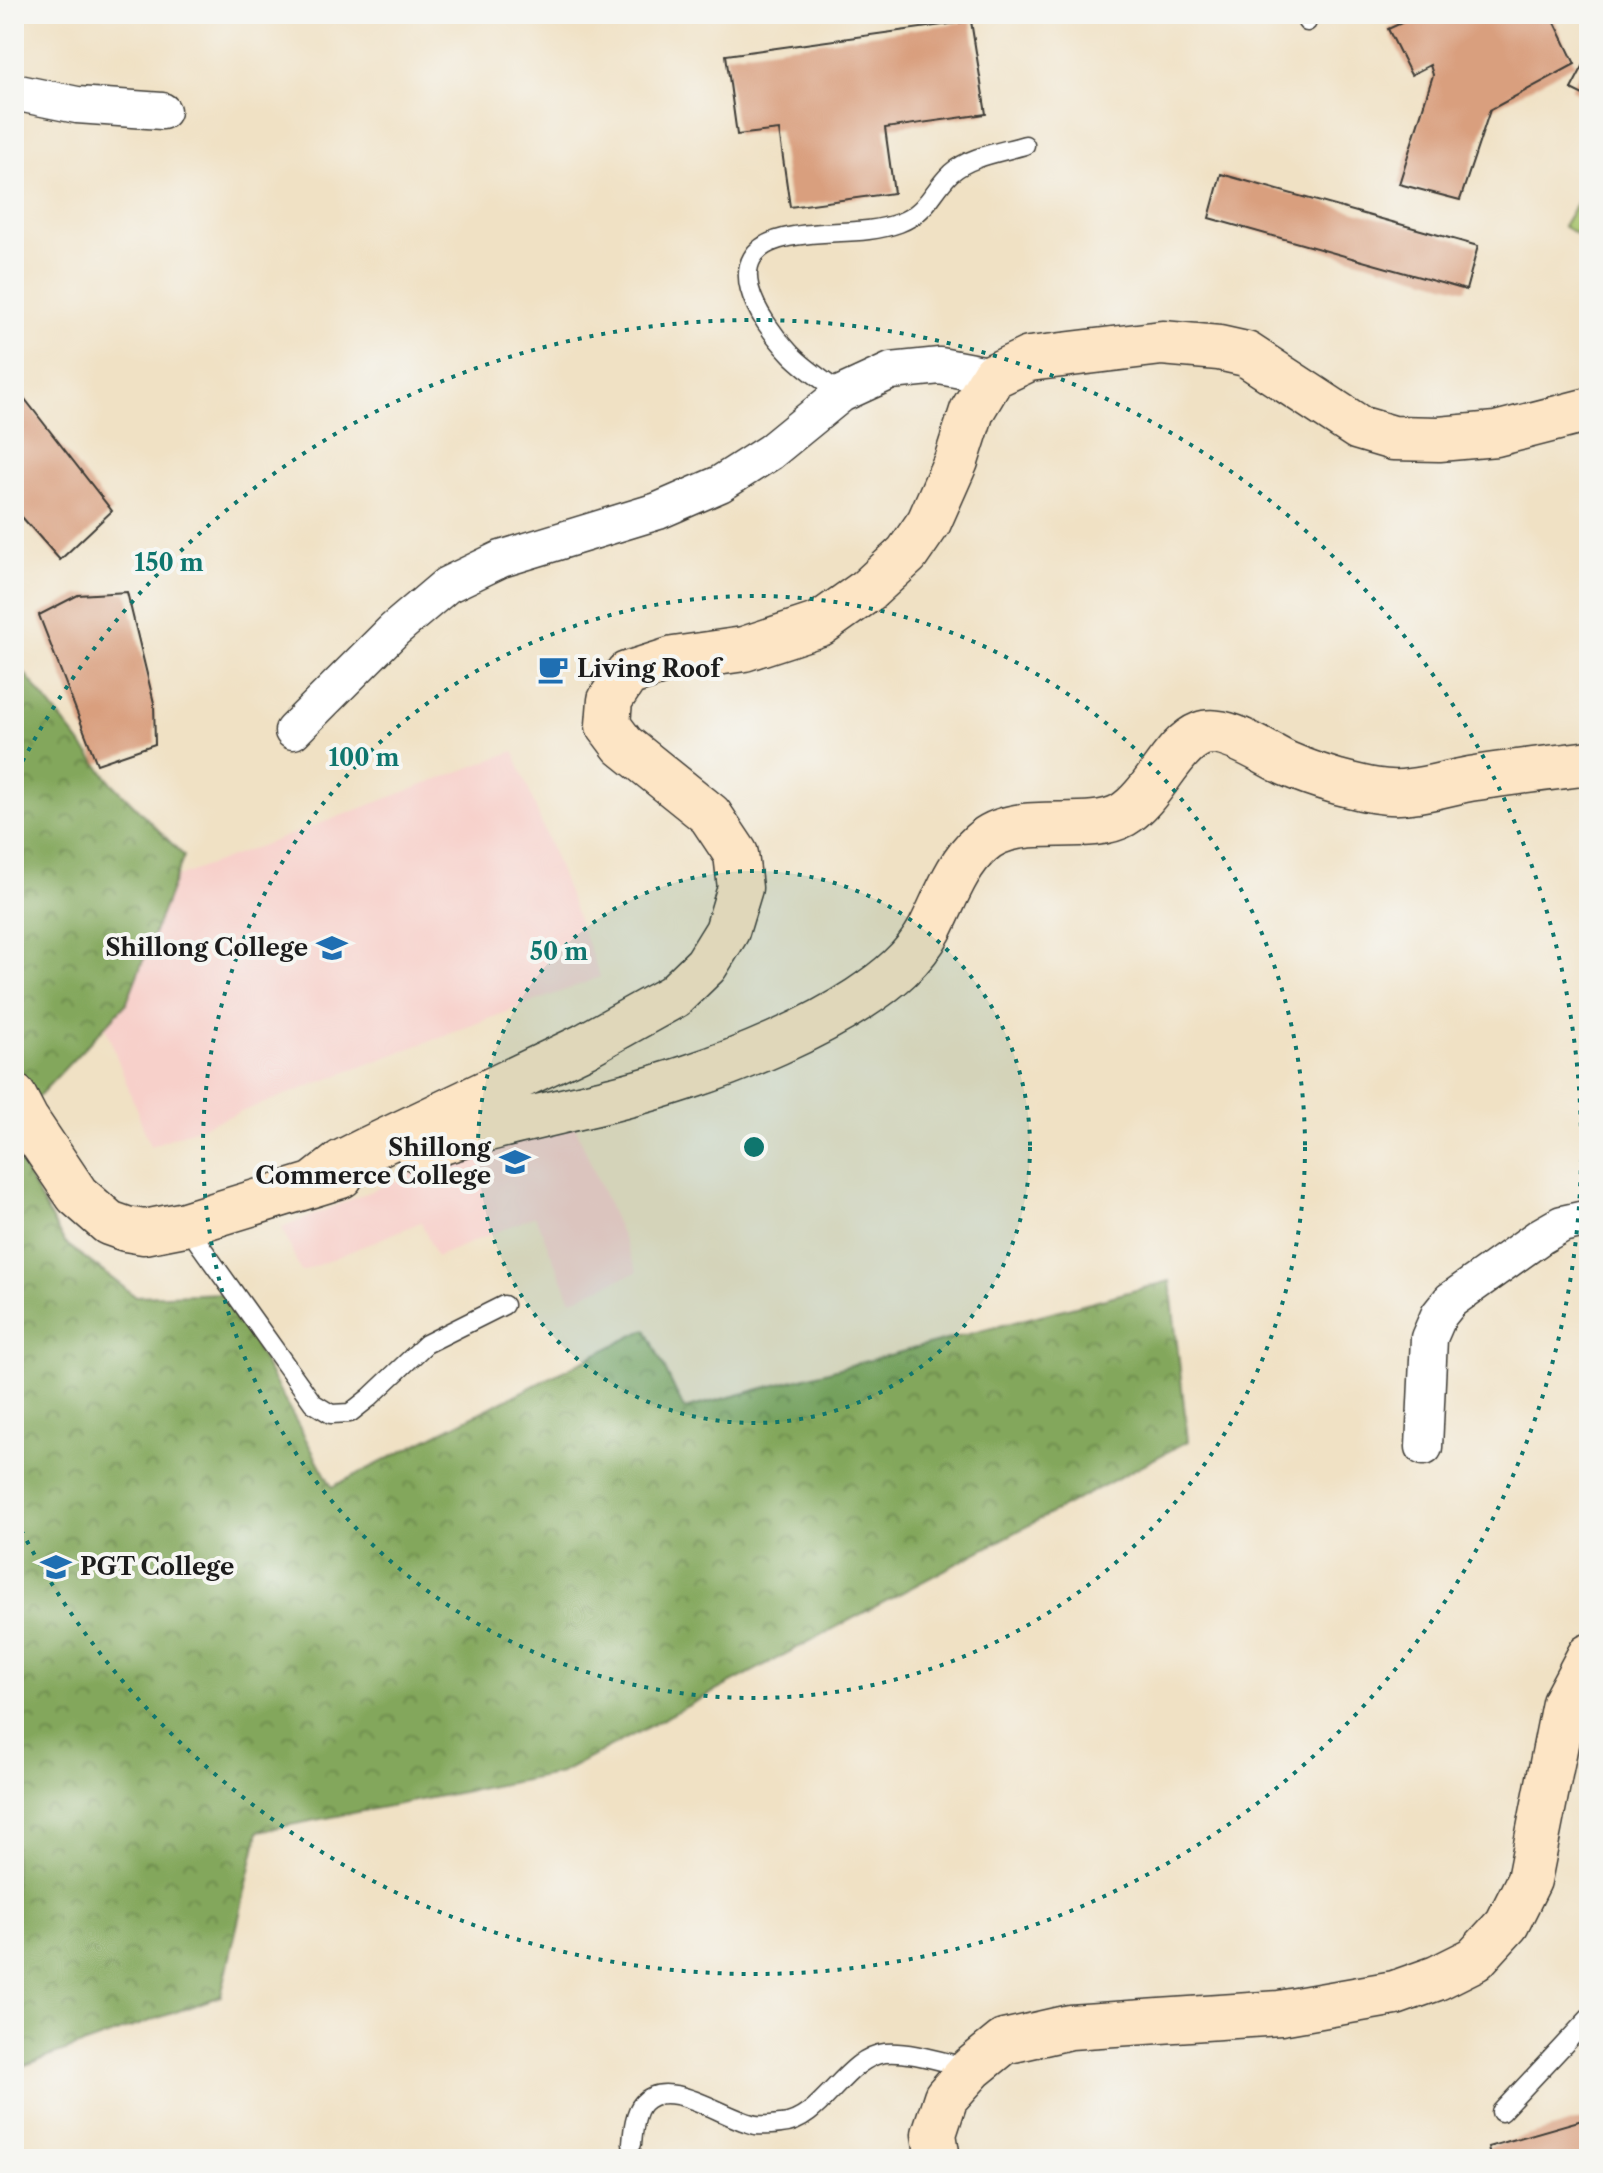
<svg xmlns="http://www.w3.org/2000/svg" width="1603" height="2173" font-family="'Libre Caslon Text',serif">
	<defs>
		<pattern id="forest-crowns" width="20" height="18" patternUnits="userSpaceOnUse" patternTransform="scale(2)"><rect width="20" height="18" fill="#83a75c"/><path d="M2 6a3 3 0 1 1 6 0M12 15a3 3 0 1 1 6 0" fill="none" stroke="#6a874b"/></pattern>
	</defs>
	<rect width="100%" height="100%" fill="#f6f6f2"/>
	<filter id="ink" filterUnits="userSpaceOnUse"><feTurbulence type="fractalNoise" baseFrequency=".0125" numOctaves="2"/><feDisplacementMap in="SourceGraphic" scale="16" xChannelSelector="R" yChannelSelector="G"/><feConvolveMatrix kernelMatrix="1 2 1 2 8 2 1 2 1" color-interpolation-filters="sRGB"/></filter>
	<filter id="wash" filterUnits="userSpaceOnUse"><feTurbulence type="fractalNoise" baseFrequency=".006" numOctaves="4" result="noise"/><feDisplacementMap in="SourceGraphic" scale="32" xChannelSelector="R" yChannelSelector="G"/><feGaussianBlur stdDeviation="1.8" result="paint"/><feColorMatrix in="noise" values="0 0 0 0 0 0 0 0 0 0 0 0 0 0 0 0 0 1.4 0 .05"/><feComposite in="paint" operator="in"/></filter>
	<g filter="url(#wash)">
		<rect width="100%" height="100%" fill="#f0e1c4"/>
		<path fill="#f7d0ca" d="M514,751L600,977L150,1146L65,919Z
			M568,1109L637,1272L571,1300L535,1216L436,1257L421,1222L301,1272L282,1228Z"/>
		<path fill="url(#forest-crowns)" stroke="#50623c" stroke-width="2" d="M14,660L113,784L184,856L126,1004L14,1122Z
			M14,1151L64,1242L135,1296L226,1293L332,1487L646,1329L684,1409L1170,1281L1188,1441L561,1773L259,1831L221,1996L14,2069Z"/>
		<path fill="#a4c168" stroke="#606e42" stroke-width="2" d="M1589,183V242L1563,226Z"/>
		<g id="blocks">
			<path fill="#d99f7e" d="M1370,14H1388L1373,21Z
				M1421,14H1551L1575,64L1490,110L1460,200L1399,184L1433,75L1430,65L1411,75L1388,29Z
				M971,21L986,114L885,128L894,193L790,207L779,130L737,135L726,55Z
				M1589,55V98L1571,89Z
				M1221,174L1478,246L1466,290L1209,218Z
				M14,385L112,511L60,560L14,508Z
				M127,592L154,703L155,744L97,764L39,615L78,595Z
				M1589,2118V2159H1491L1488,2147Z
				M1439,2152L1441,2159H1418V2158Z"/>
		</g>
	</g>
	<g filter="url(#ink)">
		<use href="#blocks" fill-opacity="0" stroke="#3c3a35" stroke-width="2"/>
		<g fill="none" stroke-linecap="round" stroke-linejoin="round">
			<g stroke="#3c3a35" stroke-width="21">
				<path id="lane" d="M1306,14L1307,22
					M841,394C824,380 803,368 789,352C758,319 717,254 784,238C821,229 864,236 899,223C928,212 931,192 951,173C970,156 1002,152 1025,145
					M185,1224L313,1403L331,1414L350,1413L369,1398L426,1344L504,1305
					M1501,2112L1589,2018
					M632,2144C633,2132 634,2113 643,2103C668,2075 726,2120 756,2125C764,2126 773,2125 781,2124C821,2122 845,2057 885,2053C912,2051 942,2062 969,2068"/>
			</g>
			<g stroke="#3c3a35" stroke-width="39">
				<path id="street" d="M14,92L77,105L162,111
					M293,731L394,630L447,585L501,559L658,511L720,484L770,452L841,394L891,371L940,366L993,376
					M1424,1447L1429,1338L1439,1315L1451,1300L1541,1236L1562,1224L1589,1218"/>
			</g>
			<g stroke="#3c3a35" stroke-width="47">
				<path id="secondary" d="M14,1096L26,1119L77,1195L109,1223L126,1229L144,1232L185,1224L341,1176
					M418,1150C507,1119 600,1107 689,1077C744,1059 812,1030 859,999C888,980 914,959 930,929C945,900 956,865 981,843C1017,810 1085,836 1123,815C1154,796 1172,745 1201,734C1225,725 1265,754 1287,764C1303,771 1321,777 1338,782C1361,788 1386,795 1410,791C1432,789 1454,781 1476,778C1513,772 1551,768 1589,763
					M314,1184L342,1162L368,1149L584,1046L674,996L706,965L727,931L740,888L736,854L710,815L623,745L608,725L610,700L627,674L674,659L744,649L820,624L868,590L907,554L929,522L956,461L972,411L993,376L1029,359L1162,343L1219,348L1246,354L1359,428L1393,438L1439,439L1496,434L1589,410
					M938,2159L934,2134L946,2097L972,2068L1004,2042L1070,2027L1280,2013L1395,1993L1437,1978L1475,1959L1507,1924L1529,1880L1564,1703L1589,1656"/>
			</g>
			<use href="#lane" stroke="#fff" stroke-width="18"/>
			<use href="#street" stroke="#fff" stroke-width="36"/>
			<use href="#secondary" stroke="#fde5c5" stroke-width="44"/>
		</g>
	</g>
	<circle cx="754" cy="1147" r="276" fill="#0f766e" fill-opacity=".12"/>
	<g fill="none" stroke="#0f766e" stroke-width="4" stroke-dasharray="4 8">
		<circle cx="754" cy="1147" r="276"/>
		<circle cx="754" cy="1147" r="551"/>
		<path d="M17 772A827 827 0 1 1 17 1522"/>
	</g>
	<defs>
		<g id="cafe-bare" transform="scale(2.4)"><path d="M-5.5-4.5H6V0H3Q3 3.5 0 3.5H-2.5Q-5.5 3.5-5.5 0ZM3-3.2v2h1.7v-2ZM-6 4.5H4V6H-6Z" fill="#1f6fb2" stroke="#f6f6f2" stroke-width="2.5" paint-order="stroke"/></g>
		<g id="university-bare" transform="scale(2.4)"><path d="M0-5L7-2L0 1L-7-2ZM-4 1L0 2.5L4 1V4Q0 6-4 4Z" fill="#1f6fb2" stroke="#f6f6f2" stroke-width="2.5" paint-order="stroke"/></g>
	</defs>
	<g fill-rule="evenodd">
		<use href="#cafe-bare" x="553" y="669"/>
		<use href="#university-bare" x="332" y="948"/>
		<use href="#university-bare" x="515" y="1162"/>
		<use href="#university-bare" x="56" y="1567"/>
	</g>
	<g text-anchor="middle" stroke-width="8" stroke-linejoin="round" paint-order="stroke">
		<g font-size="24" font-weight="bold" fill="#1c1c1c" stroke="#f6f6f2" text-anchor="start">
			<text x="577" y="677">Living Roof</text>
			<text x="308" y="956" text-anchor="end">Shillong College</text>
			<text x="491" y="1156" text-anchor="end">Shillong<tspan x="491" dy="28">Commerce College</tspan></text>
			<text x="80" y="1575">PGT College</text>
		</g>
	</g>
	<circle cx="754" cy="1147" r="12" fill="#0f766e" stroke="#f6f6f2" stroke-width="4"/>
	<g font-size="24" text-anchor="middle" font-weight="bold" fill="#0f766e" stroke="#f6f6f2" stroke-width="8" stroke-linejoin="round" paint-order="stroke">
		<text x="169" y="571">150 m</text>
		<text x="364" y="766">100 m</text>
		<text x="559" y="960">50 m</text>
	</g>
	<rect width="1603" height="2173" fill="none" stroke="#f6f6f2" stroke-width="48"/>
</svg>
